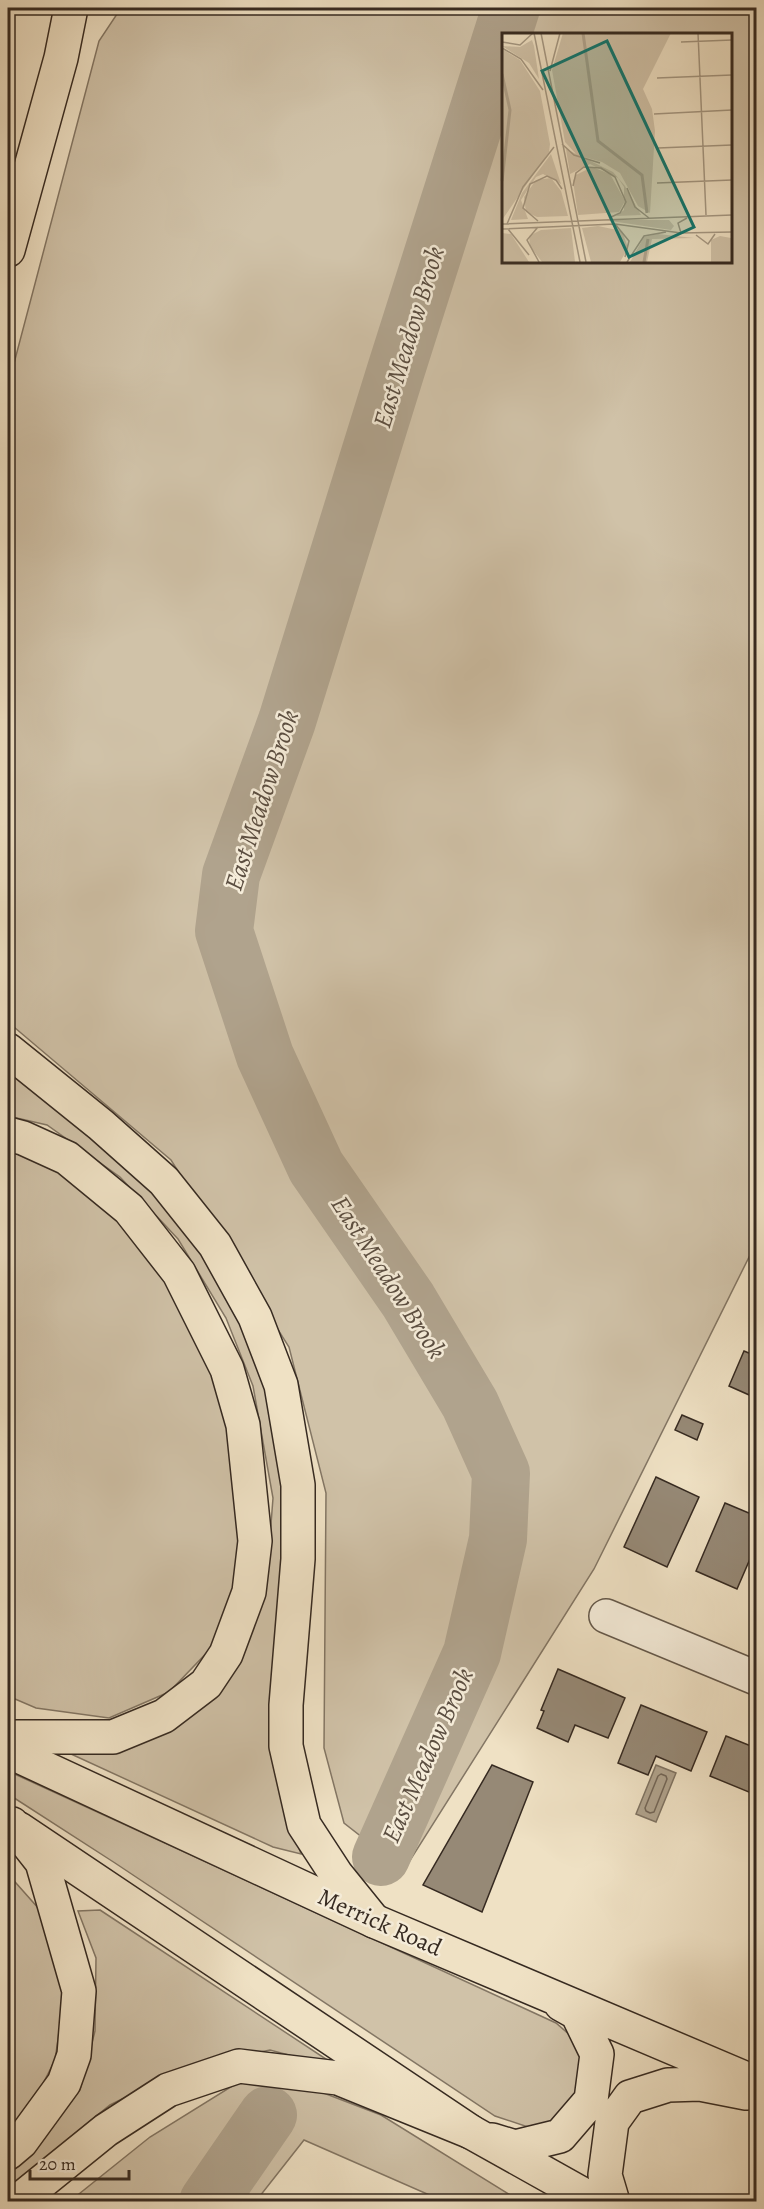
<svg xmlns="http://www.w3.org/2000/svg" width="764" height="2209" font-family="Alegreya,serif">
	<rect width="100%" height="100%" fill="#efe1c4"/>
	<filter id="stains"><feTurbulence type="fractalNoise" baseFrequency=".00333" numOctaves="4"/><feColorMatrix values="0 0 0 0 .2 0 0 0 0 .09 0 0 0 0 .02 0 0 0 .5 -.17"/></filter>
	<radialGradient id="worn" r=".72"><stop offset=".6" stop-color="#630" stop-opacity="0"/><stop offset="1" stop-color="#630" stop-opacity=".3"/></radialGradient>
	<path fill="#d0c2a8" stroke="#837664" stroke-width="1.5" fill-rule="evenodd" d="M121,8H756V1243L594,1569L404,1870L344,1823L324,1748L326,1493L289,1347L171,1160L8,1022V386L99,41ZM503,34H730V261H503Z
		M8,1067L132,1167L188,1225L236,1306L266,1382L288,1493L292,1827L301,1854L273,1847L58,1748L104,1747L242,1655L266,1589L273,1498L253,1386L226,1318L178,1239L120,1177L47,1125L8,1116Z
		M8,1148L53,1162L126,1223L188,1311L224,1396L240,1519V1569L217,1642L169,1692L109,1718L36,1708L8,1696Z
		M8,1771L556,2023L571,2036L583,2053L585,2082L557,2123L531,2128L495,2116L115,1863L8,1794Z
		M8,1874L47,1918L67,1977L55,2060L30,2109L8,2126Z
		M100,1910L341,2069L270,2050L189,2066L110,2105L8,2188V2167L28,2150L80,2090L95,2031L96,1958L78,1911Z
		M237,2083L308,2087L381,2115L520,2201H443L304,2140L256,2201L69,2202L150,2137Z"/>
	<path fill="#b0a38d" stroke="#7f7362" stroke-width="1.5" d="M656,1765L676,1773L656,1822L636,1814Z"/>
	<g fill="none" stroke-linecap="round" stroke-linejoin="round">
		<path stroke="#736657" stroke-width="1.5" d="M661,1774L666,1776L667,1779L654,1812L650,1813L646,1811L645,1808L658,1776Z"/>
		<path stroke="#b0a38d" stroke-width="58" d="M381,1857L472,1653L498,1539L501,1473L470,1404L408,1300L316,1167L265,1056L224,931L231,875L287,721L396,370L511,8
			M208,2202L268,2115"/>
	</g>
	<path fill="#968976" stroke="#362a21" stroke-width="1.5" d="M744,1351L756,1356V1398L729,1386Z
		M682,1415L703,1424L697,1440L675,1430Z
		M656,1477L699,1497L667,1567L624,1547Z
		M725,1503L756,1516V1545L737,1589L696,1571Z
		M558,1669L625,1698L608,1738L575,1725L568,1742L537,1728L544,1711L541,1710Z
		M641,1705L707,1732L691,1771L656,1756L648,1775L618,1763Z
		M726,1736L756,1748V1795L710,1776Z
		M492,1765L533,1782L482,1912L423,1885Z"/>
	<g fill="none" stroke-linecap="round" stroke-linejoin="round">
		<g stroke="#64584a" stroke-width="36">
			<path id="minor" d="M606,1616L756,1678"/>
		</g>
		<g stroke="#362a21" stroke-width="36">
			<path id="major" d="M8,1751L374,1921L756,2083
				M19,1829L471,2132L596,2202
				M492,2140L515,2147L560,2136L591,2100L597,2054L577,2013L561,2004
				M613,2202L605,2175L612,2122L630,2097L668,2085L700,2084L746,2093"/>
		</g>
		<g stroke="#362a21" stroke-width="36">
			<path id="highway" d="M8,250L61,58L71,8
				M8,1050L101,1125L164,1181L215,1245L255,1317L281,1385L298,1485V1559L286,1705V1746L304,1825L336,1874L374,1921
				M8,1134L23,1138L67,1158L129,1209L179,1273L227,1369L243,1425L255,1541L249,1592L226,1654L206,1684L164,1716L113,1737H8
				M8,2153L21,2142L64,2083L74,2055L79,1991L42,1862L12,1824
				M17,2202L106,2130L168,2090L239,2066L338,2078L471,2132"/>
		</g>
		<use href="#minor" stroke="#f5ecd9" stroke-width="33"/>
		<use href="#major" stroke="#efe1c4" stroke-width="33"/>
		<use href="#highway" stroke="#efe1c4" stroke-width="33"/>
	</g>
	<g text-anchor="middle" stroke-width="5" stroke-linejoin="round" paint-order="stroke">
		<g font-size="24" fill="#362a21" stroke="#f5ecd9">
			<text transform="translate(380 1922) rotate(24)" y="8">Merrick Road</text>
		</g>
		<g font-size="26" font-style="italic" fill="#5b4e41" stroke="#f5ecd9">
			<text transform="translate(408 337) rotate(-73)" y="9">East Meadow Brook</text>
			<text transform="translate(261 800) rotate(-72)" y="9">East Meadow Brook</text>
			<text transform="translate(389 1277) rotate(57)" y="9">East Meadow Brook</text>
			<text transform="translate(427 1755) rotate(-66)" y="9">East Meadow Brook</text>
		</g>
	</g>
	<g transform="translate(502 33)">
		<rect width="230" height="230" fill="#efe1c4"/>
		<path d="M61,0H169L141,56L150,76L153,98L148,180L136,173L118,140L100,129L75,122L63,109L50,37ZM30,7L32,13L37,46L27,30L0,13L18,14ZM0,16L18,27L38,58L48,111L47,119L0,187ZM64,116L111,139L123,153L139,182L114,183L122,177V154L116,145L88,131L68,141ZM49,121L59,151L41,141L34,144L19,167L26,186L9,187L20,160ZM90,134L108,141L123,168L117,179L76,182L71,148L74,142ZM49,145L59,158L66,183L35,184L24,179L22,164L34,147ZM102,187H167L172,193L169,197ZM96,193L120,198L126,215L118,229H89L80,195ZM69,195L73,229H40L28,213L27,203L39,197ZM0,200L9,201L27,229H0ZM156,201L192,205L150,206L145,229H128L142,204ZM218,203L229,205V229H209V207Z" fill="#d0c2a8"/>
		<path fill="none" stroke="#b0a38d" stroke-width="3" d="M81,0L96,108L140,142L145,180M0,41L8,77L0,148M142,229L146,206"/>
		<path fill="none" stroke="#a59883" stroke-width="1.5" d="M32,0L78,229M39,0L84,229M196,0L204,182M0,9L18,12L31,0M179,9L230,7M0,15L19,26L41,57M48,38L58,0M155,45L230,42M152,81L230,77M60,111L72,122L98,130M156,115L230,112M155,150L230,147M71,153L74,140L82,134L99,135L113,144L124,169L118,180L107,185M125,155L133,174L147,185M36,188L21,175L28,151L45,143L54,147L60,156M0,191L230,182M5,191L21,154L52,114M113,191L127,208L123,224M36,194L25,207L37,229M0,196L113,191L179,200L230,199M6,196L27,222M179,200L176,190L185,185M194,202L206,211L213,201M125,229L142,203L164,199"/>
		<path fill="#0f766e" fill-opacity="0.15" stroke="#0f766e" stroke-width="3" d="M105,8L192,194L127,224L40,38Z"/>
		<rect width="230" height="230" fill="none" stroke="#362a21" stroke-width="3"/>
	</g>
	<rect width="764" height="2209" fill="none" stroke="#efe1c4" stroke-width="30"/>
	<rect x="9" y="9" width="746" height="2191" fill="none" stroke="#362a21" stroke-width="3"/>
	<rect x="15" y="15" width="734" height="2179" fill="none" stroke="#362a21" stroke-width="1.5"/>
	<path d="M30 2170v9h99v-9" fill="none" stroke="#362a21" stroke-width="3"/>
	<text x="39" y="2170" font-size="18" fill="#362a21" stroke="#f5ecd9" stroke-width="4.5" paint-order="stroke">20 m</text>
	<rect width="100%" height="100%" filter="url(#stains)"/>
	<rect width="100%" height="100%" fill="url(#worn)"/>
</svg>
